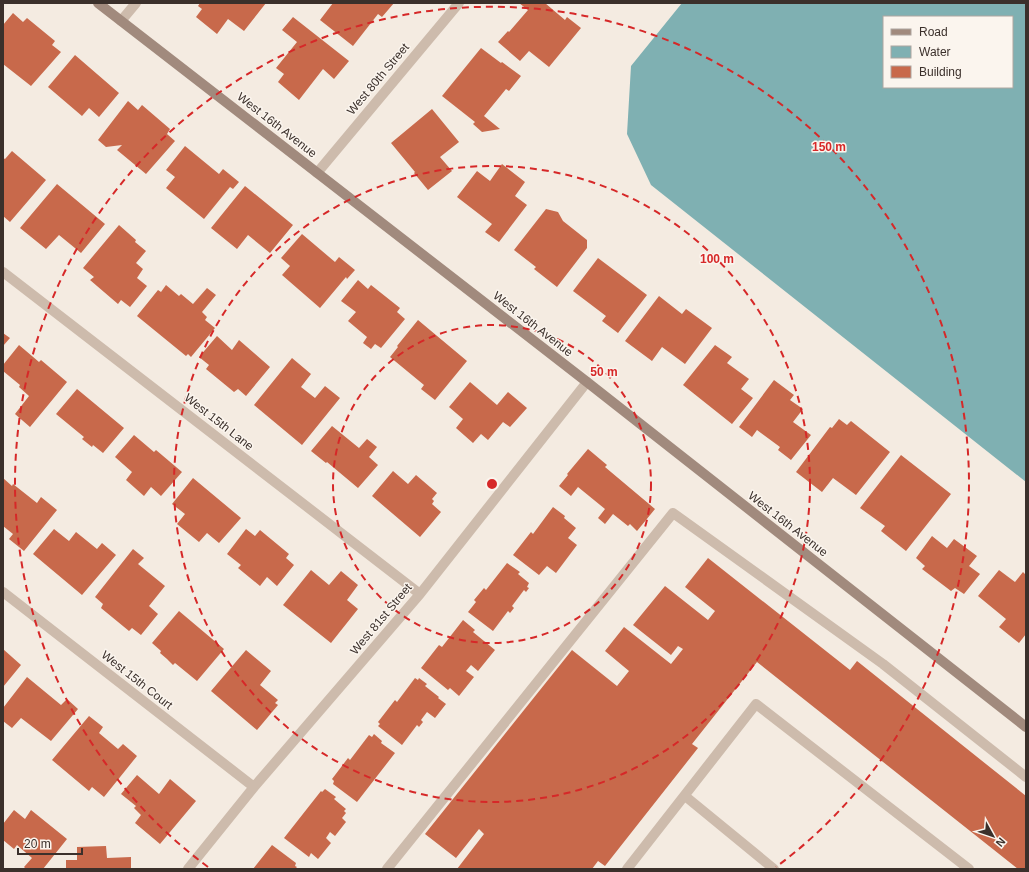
<svg xmlns="http://www.w3.org/2000/svg" width="1029" height="872" font-family="Helvetica,sans-serif">
	<rect width="100%" height="100%" fill="#f4ebe1"/>
	<path fill="#7fb0b2" fill-rule="evenodd" d="M682,3H1026V482L651,185L627,134L631,66ZM884,17H1012V87H884Z"/>
	<path fill="#c8694b" d="M200,3H266L244,31L228,19L217,34L196,17L202,9L198,6Z
		M333,3H394L382,17L378,14L353,46L320,20Z
		M519,3H545L565,20L567,17L581,28L549,67L529,51L520,61L498,42L508,31L509,32L528,10Z
		M13,13L23,22L27,18L55,41L52,45L61,52L31,86L3,64V25Z
		M293,17L349,61L334,79L323,69L299,100L278,82L284,74L276,68L297,42L282,30Z
		M481,48L501,63L502,62L521,76L509,91L506,89L484,116L500,129L482,132L473,124L475,122L442,96Z
		M75,55L119,93L99,117L89,108L82,116L48,87Z
		M128,101L138,110L142,105L170,129L167,134L175,141L146,174L117,150L122,145L106,147L98,140Z
		M432,109L459,142L440,157L452,171L428,190L414,173L415,172L391,143Z
		M185,146L219,174L223,169L239,182L233,189L230,187L204,219L166,188L175,177L166,170Z
		M12,151L46,180L10,222L3,216V158L5,159Z
		M502,164L525,182L515,196L527,205L499,242L485,232L492,224L457,197L477,171L490,181Z
		M57,184L105,224L81,253L59,235L46,249L20,228Z
		M245,186L293,225L270,253L248,235L237,249L211,228Z
		M546,209L558,212L563,221L587,240V248L557,287L534,269L536,267L514,250Z
		M119,225L136,240L135,242L146,251L136,263L143,269L137,278L147,286L130,307L121,300L118,304L90,280L94,277L83,268Z
		M302,234L335,262L339,257L355,270L347,279L346,277L320,308L282,275L290,266L281,258Z
		M598,258L647,295L618,333L602,321L606,316L573,291Z
		M358,280L368,289L371,285L400,308L397,312L405,319L381,348L375,344L371,349L363,343L367,337L348,321L356,312L341,301Z
		M166,285L179,296L181,294L193,304L207,288L216,295L202,312L207,317L205,320L215,328L191,357L188,354L186,356L137,316L158,290L161,292Z
		M659,296L682,314L686,309L712,328L685,364L662,347L652,361L625,341Z
		M418,320L467,361L435,400L421,389L424,385L390,357L398,347L397,346Z
		M3,333L10,338L3,346Z
		M217,336L232,350L239,340L270,367L246,396L238,389L234,392L206,369L209,365L199,357Z
		M19,345L39,362L41,360L67,382L30,427L15,414L29,396L19,387L20,385L3,371V365Z
		M715,345L732,357L727,363L749,379L741,389L753,398L732,424L683,385Z
		M292,358L311,374L301,387L315,398L325,386L340,398L302,445L254,405Z
		M774,380L794,395L790,400L803,409L793,422L811,435L791,460L778,450L780,447L757,430L752,437L739,427Z
		M470,382L497,405L508,392L527,408L510,427L503,422L488,440L481,434L473,443L456,428L463,419L449,407Z
		M77,389L124,428L103,453L93,445L92,447L82,439L84,437L56,414Z
		M839,419L847,425L851,421L890,452L856,495L833,478L822,492L796,472L830,427L832,428Z
		M332,426L359,448L367,439L377,447L369,457L378,465L358,488L327,462L326,463L311,451Z
		M134,435L154,452L156,450L182,472L161,496L151,487L144,496L126,480L132,472L115,457Z
		M588,449L607,465L605,467L655,509L637,531L630,524L628,526L613,514L605,524L598,518L605,509L578,487L571,496L559,486L568,475L567,474Z
		M901,455L951,494L906,551L881,531L885,526L860,508Z
		M393,471L408,484L416,475L437,493L432,499L434,501L432,504L441,512L420,537L372,496Z
		M3,478L12,486L13,484L37,503L41,497L57,510L24,551L9,539L13,534L3,526Z
		M193,478L241,518L219,543L207,533L199,542L177,524L185,514L172,504Z
		M553,507L565,516L564,518L576,528L568,538L577,545L556,573L547,566L539,575L513,555L531,532L533,534Z
		M54,529L69,541L76,532L97,549L102,543L116,555L82,595L33,554Z
		M246,529L255,536L260,530L289,554L286,558L294,565L277,586L267,577L260,586L238,568L241,565L227,554Z
		M932,536L947,548L954,539L977,556L969,566L980,574L964,594L955,588L951,591L922,569L925,566L916,558Z
		M133,549L144,558L138,564L165,586L149,606L158,614L141,635L132,628L129,631L101,608L103,604L95,597Z
		M708,558L850,670L857,661L1026,796V869H1018L757,662L692,744L698,748L605,866L598,861L592,869H457L484,834L479,829L456,858L425,834L572,650L617,686L629,671L605,651L624,627L671,664L683,649L678,646L671,655L633,625L665,586L708,620L715,611L685,587Z
		M507,563L520,572L518,574L529,583L527,587L529,588L526,592L524,590L512,606L514,608L510,613L508,611L493,631L468,612L476,602L474,600L484,588L486,590Z
		M311,570L329,585L341,571L358,585L347,600L358,609L331,643L283,605Z
		M999,570L1015,582L1023,572L1026,575V634L1019,643L999,627L1006,619L978,596Z
		M179,611L224,649L197,681L175,663L173,665L167,659L160,653L161,651L152,643Z
		M463,620L475,630L473,632L495,650L478,671L471,665L466,671L474,677L459,696L450,688L448,690L421,668L439,645L442,647Z
		M3,649L21,665L3,687Z
		M246,650L271,671L260,685L278,700L275,703L278,705L257,730L211,691Z
		M27,677L61,705L67,699L78,709L51,741L21,718L12,728L3,721V708Z
		M415,678L418,680L419,678L427,684L425,686L439,697L438,698L446,704L435,718L427,712L421,720L423,722L419,727L417,725L402,745L378,726L380,724L378,722L395,700L397,702Z
		M89,716L103,727L99,733L118,749L123,744L137,756L104,797L92,787L89,791L52,760Z
		M374,734L382,741L381,743L395,753L357,802L333,784L334,781L332,779L348,758L350,760L369,735L372,737Z
		M137,775L159,794L170,779L196,801L160,844L135,823L141,815L134,808L136,806L121,794Z
		M325,789L336,797L334,799L346,809L344,811L346,813L342,818L346,822L335,836L330,832L326,838L331,843L318,859L311,853L309,857L284,838L321,791L322,792Z
		M14,810L25,819L31,810L67,839L43,869H26L24,867L32,858L17,845L14,849L3,840V824Z
		M272,845L296,863L295,866L297,867L295,869H253Z
		M106,846L107,858L131,857V869H66V860H77V847Z"/>
	<g fill="none" stroke-linecap="round" stroke-linejoin="round">
		<path stroke="#cdbbac" stroke-width="10" d="M685,796L774,869
			M387,869L673,513L883,664L1026,777
			M627,869L756,704L969,869"/>
		<path stroke="#cdbbac" stroke-width="10" d="M121,21L136,3
			M317,173L459,3
			M3,272L420,594
			M3,592L254,787
			M188,869L254,787L420,594L587,382"/>
		<path stroke="#a18a7d" stroke-width="10" d="M98,3L587,382L1026,727"/>
	</g>
	<g fill="none" stroke="#d62828" stroke-width="2" stroke-dasharray="7 5">
		<circle cx="492" cy="484" r="159"/>
		<circle cx="492" cy="484" r="318"/>
		<path d="M208 867A477 477 0 1 1 776 867"/>
	</g>
	<g text-anchor="middle" stroke-width="3" stroke-linejoin="round" paint-order="stroke">
		<g font-size="12" fill="#3b302b" stroke="#fbf5ee">
			<text transform="translate(378 79) rotate(-50)" y="4">West 80th Street</text>
			<text transform="translate(277 125) rotate(38)" y="4">West 16th Avenue</text>
			<text transform="translate(533 324) rotate(38)" y="4">West 16th Avenue</text>
			<text transform="translate(219 422) rotate(38)" y="4">West 15th Lane</text>
			<text transform="translate(788 524) rotate(38)" y="4">West 16th Avenue</text>
			<text transform="translate(381 619) rotate(-50)" y="4">West 81st Street</text>
			<text transform="translate(137 680) rotate(38)" y="4">West 15th Court</text>
		</g>
	</g>
	<circle cx="492" cy="484" r="6" fill="#d62828" stroke="#fbf5ee" stroke-width="2"/>
	<g font-size="12" text-anchor="middle" font-weight="bold" fill="#d62828" stroke="#fbf5ee" stroke-width="3" stroke-linejoin="round" paint-order="stroke">
		<text x="829" y="151">150 m</text>
		<text x="717" y="263">100 m</text>
		<text x="604" y="376">50 m</text>
	</g>
	<rect width="1029" height="872" fill="none" stroke="#3b302b" stroke-width="8"/>
	<rect x="883" y="16" width="130" height="72" fill="#fbf5ee" stroke="#aea6a0"/>
	<rect x="891" y="29" width="20" height="6" fill="#a18a7d" stroke="#aea6a0"/>
	<text x="919" y="36" font-size="12" fill="#3b302b">Road</text>
	<rect x="891" y="46" width="20" height="12" fill="#7fb0b2" stroke="#aea6a0"/>
	<text x="919" y="56" font-size="12" fill="#3b302b">Water</text>
	<rect x="891" y="66" width="20" height="12" fill="#c8694b" stroke="#aea6a0"/>
	<text x="919" y="76" font-size="12" fill="#3b302b">Building</text>
	<g transform="translate(993 836) rotate(130)" stroke="#fbf5ee" stroke-width="3" paint-order="stroke">
	<path d="M0-3L7 15L0 10L-7 15Z" fill="#3b302b"/>
	<text y="-6" font-size="11" font-weight="bold" text-anchor="middle" fill="#3b302b">N</text>
	</g>
	<path d="M18 848v6h64v-6" fill="none" stroke="#3b302b" stroke-width="2"/>
	<text x="24" y="848" font-size="12" fill="#3b302b" stroke="#fbf5ee" stroke-width="3" paint-order="stroke">20 m</text>
</svg>
